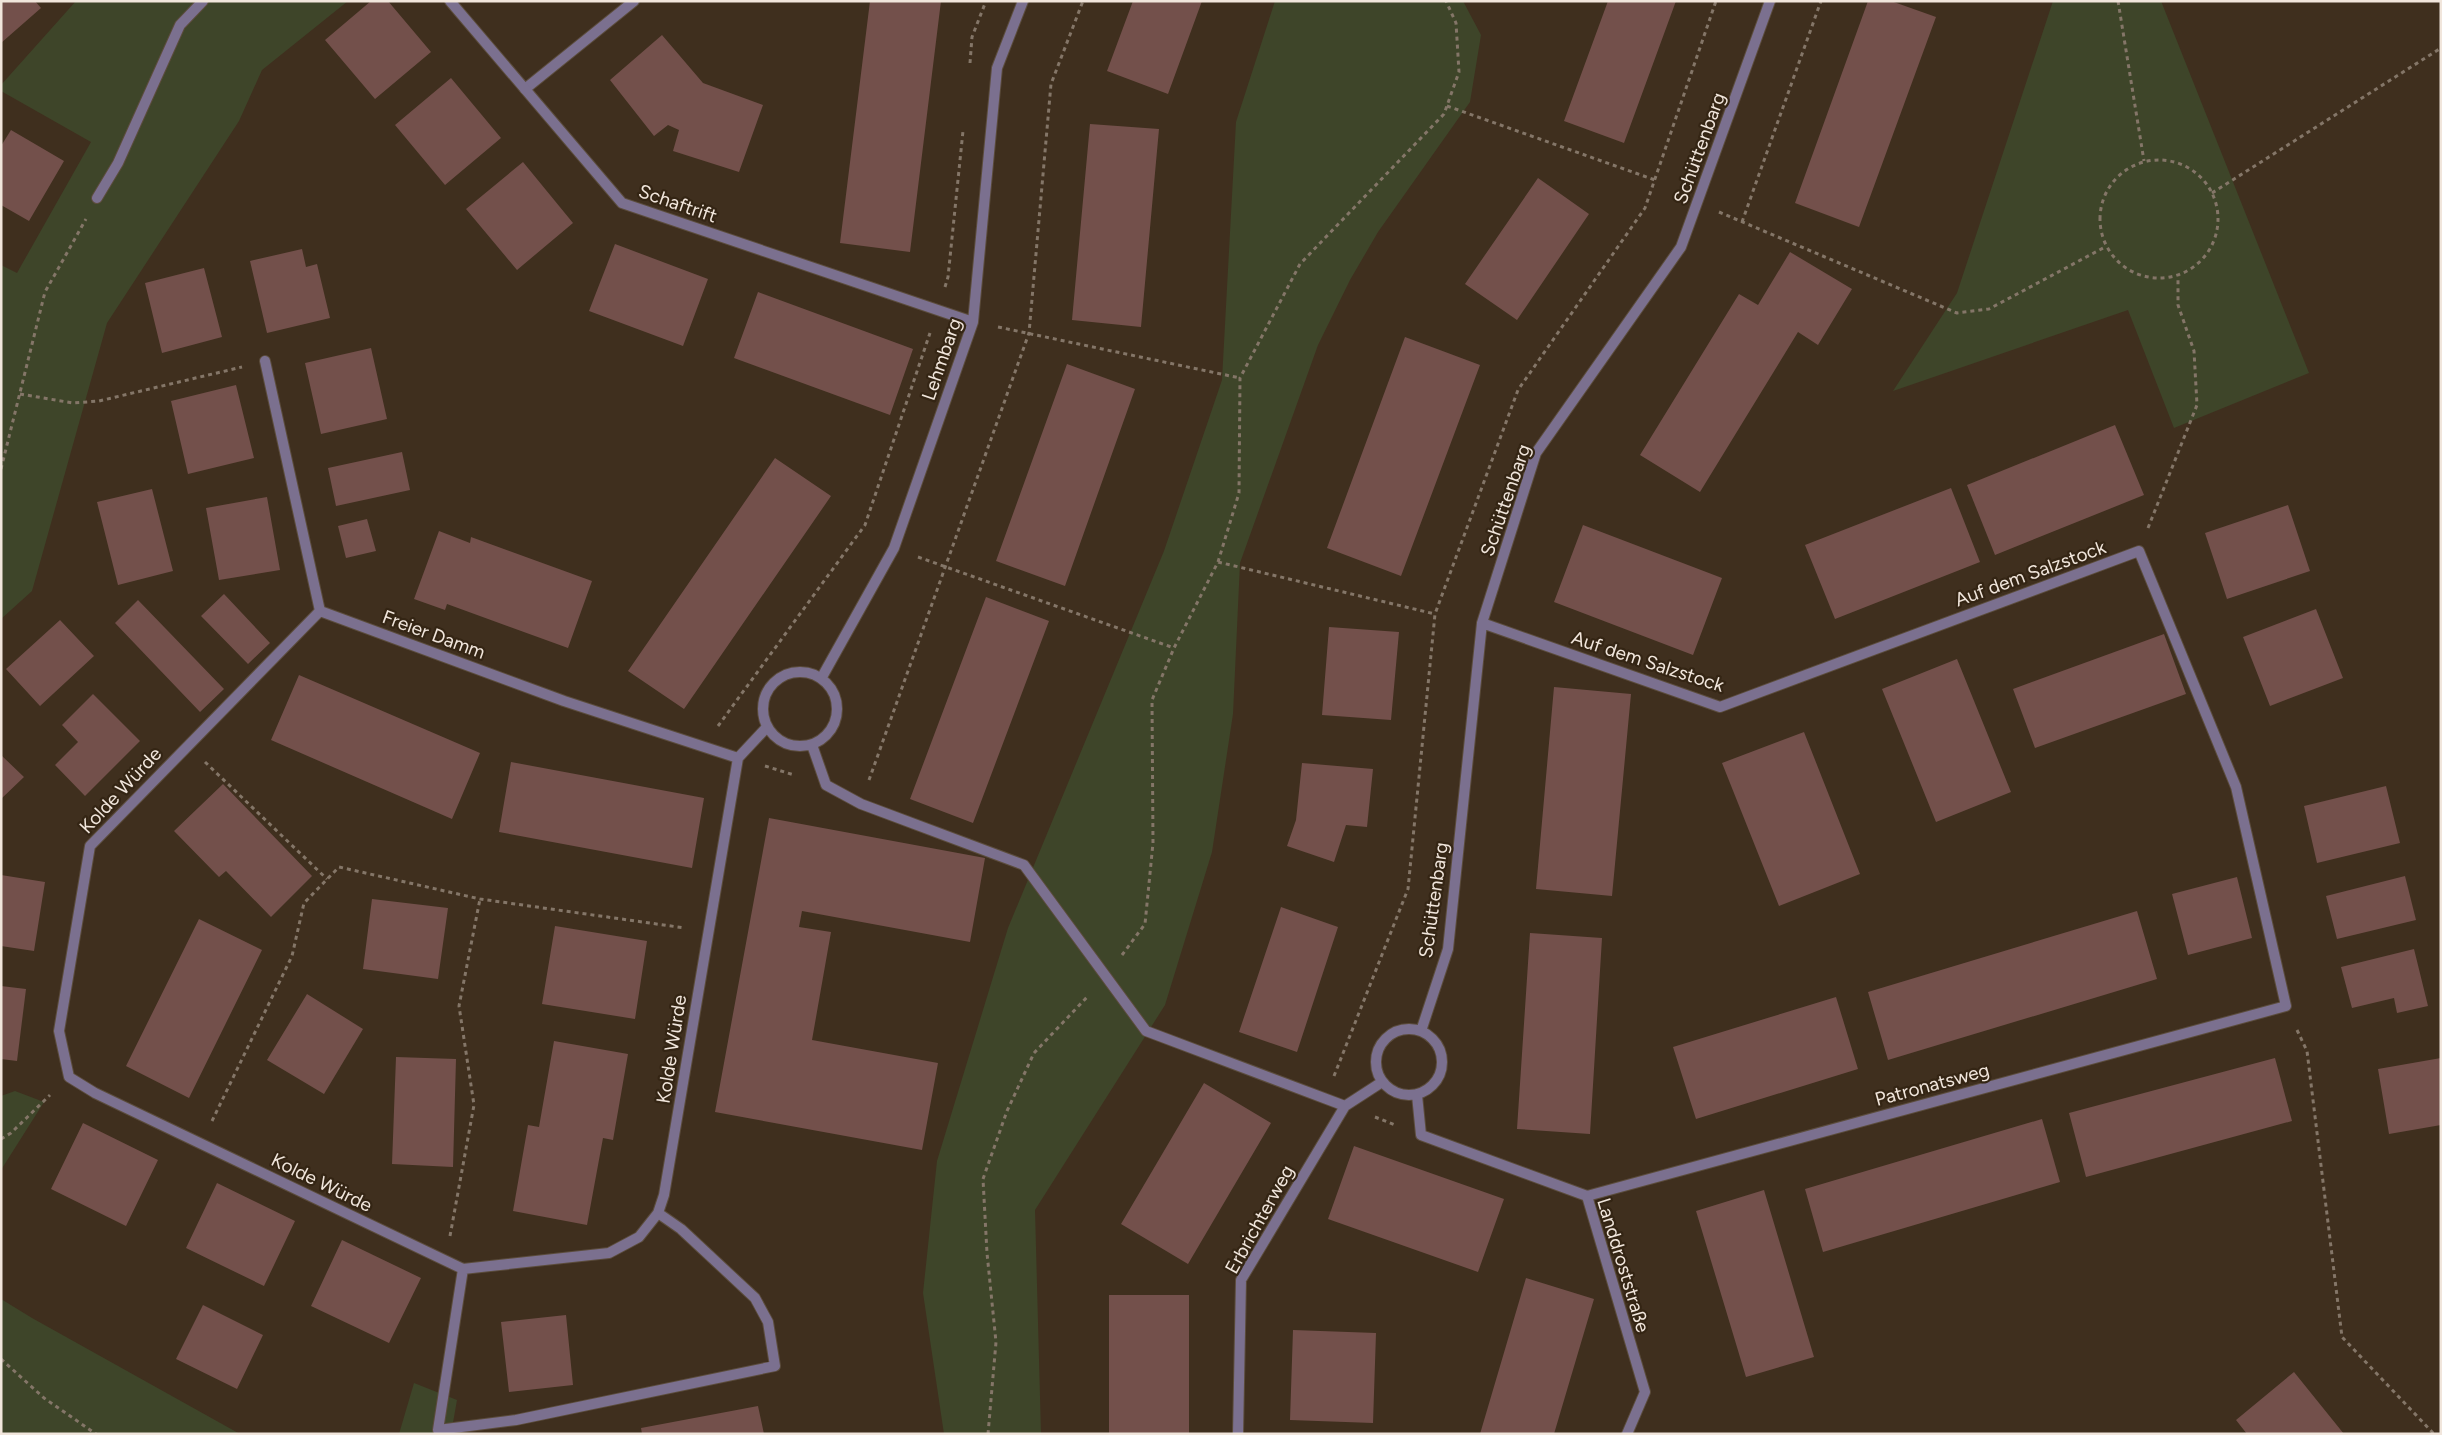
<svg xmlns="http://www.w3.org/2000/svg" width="2442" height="1435" font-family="Figtree,sans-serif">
	<rect width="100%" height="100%" fill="#3f2f1e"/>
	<path fill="#3e4529" d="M76,1H348L262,70L239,121L107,323L32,591L1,619V265L17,273L91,142L1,91V85Z
		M1275,1H1463L1481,35L1470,102L1378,232L1350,280L1318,345L1240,563L1233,714L1212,852L1165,1005L1035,1210L1041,1434H944L923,1293L937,1161L1008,928L1164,551L1222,380L1236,122Z
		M2053,1H2161L2309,373L2174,428L2128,310L1893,391L1957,293Z
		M15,1091L44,1102L1,1170V1096Z
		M1,1299L32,1318L240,1434H1Z
		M414,1383L457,1400L451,1434H399Z"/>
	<path fill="#73504b" d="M1,1H35L41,8L1,43Z
		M371,1H388L431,52L375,99L325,40Z
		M870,1H941L910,252L840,243Z
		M1133,1H1202L1168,94L1107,71Z
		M1608,1H1676L1624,143L1564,121Z
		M1868,1H1891L1936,17L1859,227L1795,203Z
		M662,35L703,83L763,105L739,172L673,151L679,130L668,125L654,136L610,80Z
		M451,78L501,138L445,185L395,125Z
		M1090,124L1159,129L1141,327L1072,320Z
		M11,130L64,161L29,221L1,205V146Z
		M523,162L573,223L517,270L466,209Z
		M1538,178L1589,214L1517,320L1465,284Z
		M615,244L708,279L683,346L589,311Z
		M302,249L306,267L317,264L330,318L267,333L250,261Z
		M1790,252L1852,289L1818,345L1798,332L1700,492L1640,455L1739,294L1758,305Z
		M204,268L222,337L162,353L145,283Z
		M758,292L913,349L890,415L734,358Z
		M1405,337L1480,365L1401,576L1327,548Z
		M371,348L387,419L321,434L305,363Z
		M1067,364L1135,389L1065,586L996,561Z
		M236,385L254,458L188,474L171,401Z
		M2115,425L2144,495L1995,555L1967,485Z
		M402,452L410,490L336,506L328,468Z
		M775,458L831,496L684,709L628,671Z
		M1951,488L1980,562L1835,619L1805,545Z
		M152,489L173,571L118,585L97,502Z
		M267,497L280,570L219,580L206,508Z
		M2288,505L2310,571L2227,599L2205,533Z
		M367,519L376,551L346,558L338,526Z
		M1583,525L1722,578L1693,655L1554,602Z
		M439,531L470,543L471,537L592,581L568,648L447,604L445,610L414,599Z
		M224,594L270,643L248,664L201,616Z
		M986,597L1049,621L973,823L910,799Z
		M138,600L224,689L200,712L115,623Z
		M2316,609L2343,678L2270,706L2243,637Z
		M60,620L94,656L40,706L6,669Z
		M1329,627L1399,632L1391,720L1322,715Z
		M2164,634L2186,694L2035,748L2013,689Z
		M1957,659L2011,792L1936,822L1882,689Z
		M299,675L480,753L452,819L271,740Z
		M1554,687L1631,694L1612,896L1536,889Z
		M93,694L140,741L85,796L55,765L78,742L62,725Z
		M1804,732L1860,874L1779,906L1722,763Z
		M1,755L24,777L1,799Z
		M511,762L704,798L692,868L499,832Z
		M1302,763L1373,769L1367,827L1346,825L1334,862L1287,846L1296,820Z
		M223,784L312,876L271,917L226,871L219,877L174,831Z
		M2386,786L2400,843L2317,863L2304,806Z
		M769,818L985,858L970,942L802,911L799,927L831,932L812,1040L938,1063L922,1150L715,1112Z
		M1,875L45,882L34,951L1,946Z
		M2405,876L2416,920L2337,939L2326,896Z
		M2237,877L2252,938L2188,955L2172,894Z
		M372,899L448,908L438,979L363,969Z
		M1281,907L1338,927L1297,1052L1239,1032Z
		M2137,911L2157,979L1888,1060L1868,992Z
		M199,919L262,950L189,1098L126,1066Z
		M555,926L647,941L635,1019L542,1004Z
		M1530,933L1602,938L1590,1134L1517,1129Z
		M2414,949L2428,1006L2397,1013L2394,998L2352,1008L2341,967Z
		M1,986L26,989L17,1061L1,1059Z
		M307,994L363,1029L324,1094L267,1060Z
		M1836,997L1858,1069L1696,1119L1673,1047Z
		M554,1041L628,1054L613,1140L603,1138L587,1225L513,1211L528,1125L539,1127Z
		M396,1057L456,1059L453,1167L392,1164Z
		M2275,1058L2292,1121L2086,1177L2069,1113Z
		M2441,1058V1125L2389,1134L2378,1069Z
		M1204,1083L1271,1123L1188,1264L1121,1224Z
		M2042,1119L2060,1182L1823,1252L1805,1189Z
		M83,1123L158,1160L126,1226L51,1189Z
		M1354,1146L1504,1199L1478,1272L1328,1219Z
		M217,1183L295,1221L264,1286L186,1248Z
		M1764,1190L1814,1357L1746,1377L1696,1211Z
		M342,1240L421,1278L389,1343L311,1306Z
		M1526,1278L1594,1299L1559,1417L1554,1434H1480Z
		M1109,1295H1189V1434H1109Z
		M203,1305L263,1335L237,1389L176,1359Z
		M566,1315L573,1385L509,1392L501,1322Z
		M1293,1330L1376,1333L1373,1423L1290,1420Z
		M2294,1372L2344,1434H2247L2236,1420Z
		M758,1406L764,1434H642L641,1428Z"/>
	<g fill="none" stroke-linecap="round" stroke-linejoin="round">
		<g stroke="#5b4c3c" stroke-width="12">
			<path id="service" d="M525,89L634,1"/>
		</g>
		<g stroke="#5b4c3c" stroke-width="12">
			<path id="minor" d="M450,1L622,203L973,322
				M97,198L118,163L180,25L203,1
				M265,361L320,611L564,701L738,758L767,727
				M320,611L90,846L59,1031L69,1077L95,1093L463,1269L609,1253L639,1237L658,1213L664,1195L738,758
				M1482,623L1720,707L2139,551L2236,787L2286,1006L1587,1196
				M763 709a37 37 0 1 1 74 0a37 37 0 1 1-74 0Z
				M822,677L894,548L973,322L997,68L1023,1
				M812,745L826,785L861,804L1024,865L1146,1031L1345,1106
				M1376 1062a33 33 0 1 1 66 0a33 33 0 1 1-66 0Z
				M1421,1031L1448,949L1482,623L1536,453L1681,247L1770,1
				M1417,1095L1421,1135L1587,1196L1645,1392L1627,1434
				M463,1269L438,1430L516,1420L775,1366L768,1322L755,1298L681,1229L658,1213
				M1238,1434L1241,1280L1345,1106L1382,1082"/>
		</g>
		<path stroke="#847668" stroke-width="3" stroke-dasharray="4 4" stroke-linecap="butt" d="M2118,1L2144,161
			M970,63L972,37L986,1
			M1447,106L1655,180
			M2100 219a59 59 0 1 1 118 0a59 59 0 1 1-118 0Z
			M2212,193L2441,48
			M1719,212L1957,313L1989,309L2105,247
			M1742,222L1821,1
			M945,287L948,277L963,131
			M998,327L1240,378
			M20,394L73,403L99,401L242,367
			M1,469L45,292L86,219
			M2148,528L2197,405L2194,351L2178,305V276
			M918,557L1174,648
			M1218,562L1435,614
			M718,726L865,525L930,333
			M205,762L327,879
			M765,766L794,775
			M869,780L1029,333L1051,84L1083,1
			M1122,955L1145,924L1153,843L1152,700L1174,648L1218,562L1239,493L1240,378L1300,264L1444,114L1459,72L1456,23L1446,1
			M2297,1030L2307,1051L2342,1337L2434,1434
			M1334,1076L1408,889L1435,614L1518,390L1645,208L1716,1
			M1375,1117L1395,1125
			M212,1121L292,956L304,903L339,867L480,899L685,928
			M1,1139L11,1133L50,1095
			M450,1236L474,1105L459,1006L480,899
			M1,1359L44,1398L96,1434
			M988,1434L996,1342L987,1253L983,1179L1007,1111L1034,1053L1089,995"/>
		<use href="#service" stroke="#7b708f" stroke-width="10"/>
		<use href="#minor" stroke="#7b708f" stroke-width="10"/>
	</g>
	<g text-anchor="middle" stroke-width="4.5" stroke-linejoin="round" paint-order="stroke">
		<g font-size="19" fill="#f1e6dc" stroke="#342514">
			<text transform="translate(1699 148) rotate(-70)" y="7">Schüttenbarg</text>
			<text transform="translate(678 203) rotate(19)" y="7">Schaftrift</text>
			<text transform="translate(941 359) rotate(-71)" y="7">Lehmbarg</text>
			<text transform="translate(1505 500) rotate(-71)" y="7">Schüttenbarg</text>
			<text transform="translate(2030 573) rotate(-20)" y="7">Auf dem Salzstock</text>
			<text transform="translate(434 634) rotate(20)" y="7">Freier Damm</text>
			<text transform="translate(1648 661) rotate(18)" y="7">Auf dem Salzstock</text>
			<text transform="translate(120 790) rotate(-47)" y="7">Kolde Würde</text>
			<text transform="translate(1433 900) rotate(-82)" y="7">Schüttenbarg</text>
			<text transform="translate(671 1049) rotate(-81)" y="7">Kolde Würde</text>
			<text transform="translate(1932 1084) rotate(-15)" y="7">Patronatsweg</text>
			<text transform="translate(322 1182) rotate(26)" y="7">Kolde Würde</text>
			<text transform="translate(1259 1219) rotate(-61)" y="7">Erbrichterweg</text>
			<text transform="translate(1624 1265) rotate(73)" y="7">Landdroststraße</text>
		</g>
	</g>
	<rect width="2442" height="1435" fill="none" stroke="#f1e6dc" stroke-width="5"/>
</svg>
